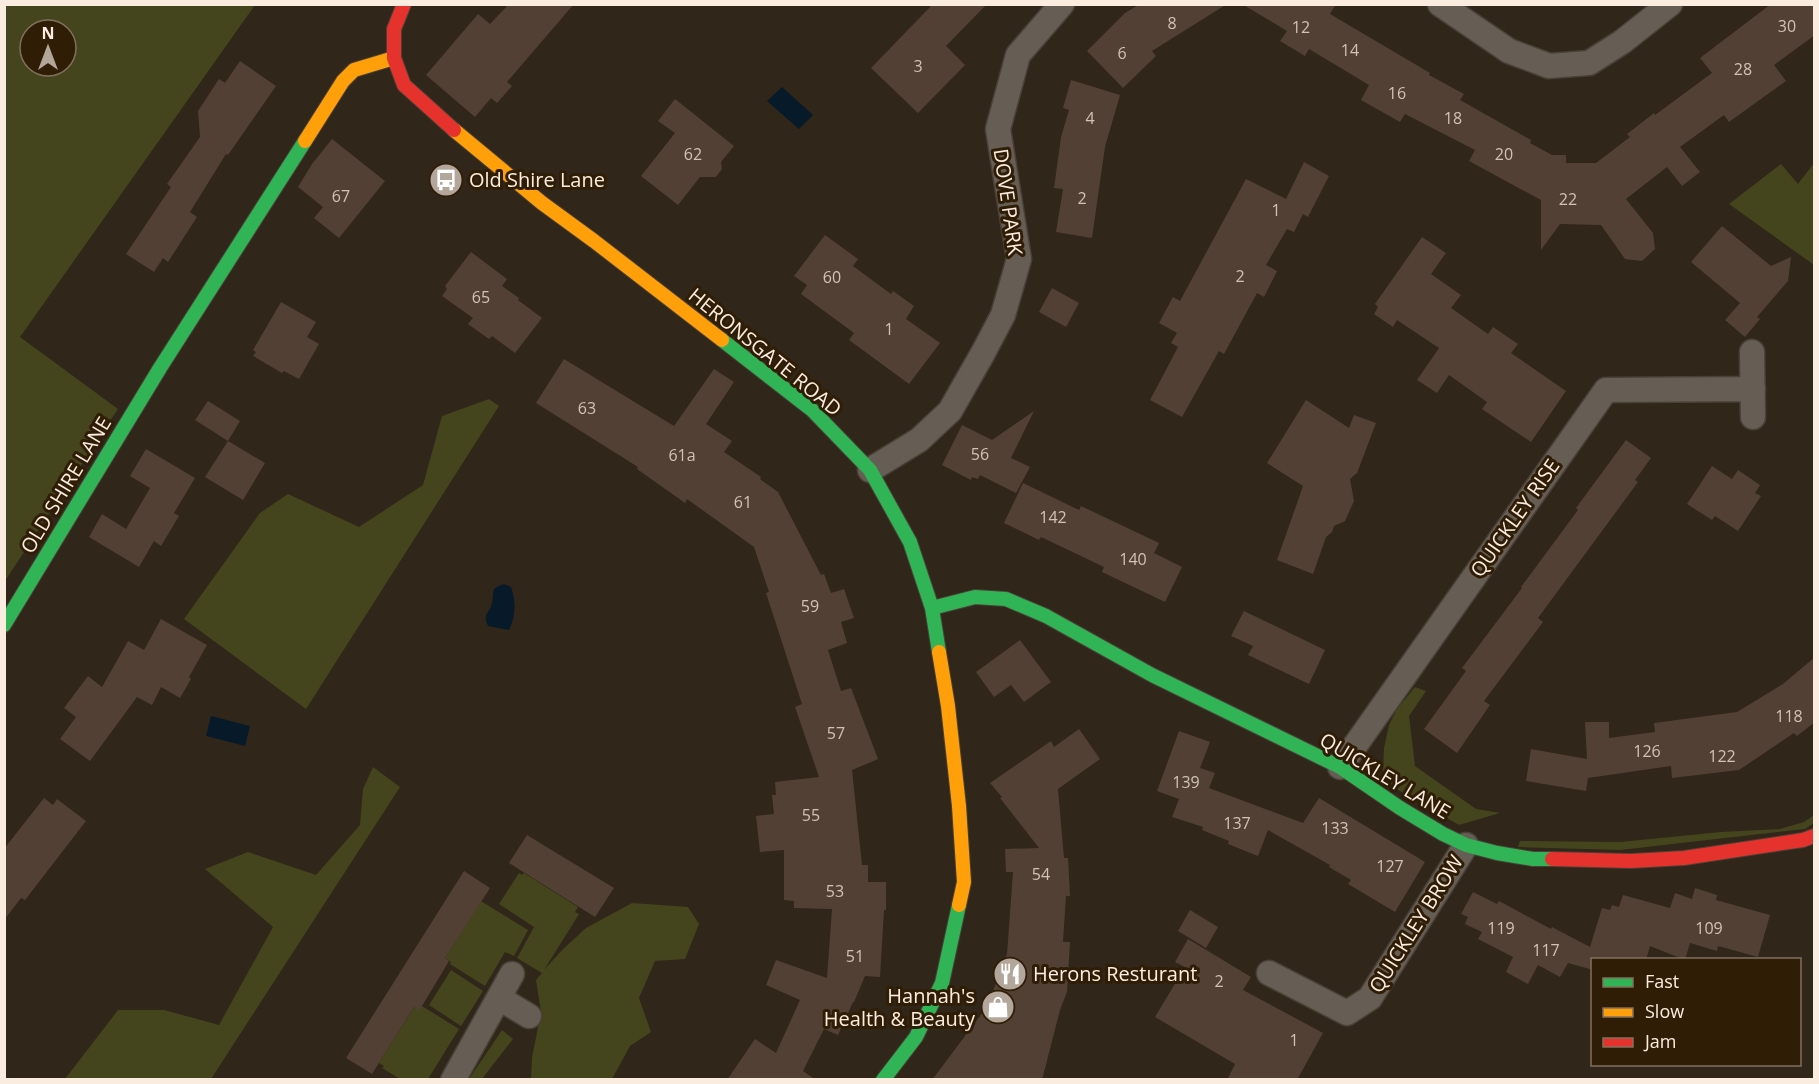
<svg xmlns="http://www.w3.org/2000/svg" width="1819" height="1084" font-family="'Open Sans',sans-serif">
	<rect width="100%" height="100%" fill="#30261a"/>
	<path fill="#44451c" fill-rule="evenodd" d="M5,5H255L20,337L118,409L5,581ZM30,30H66V66H30Z
		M1814,163V265L1729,204L1781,164L1798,184Z
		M489,399L499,406L306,709L184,619L260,513L288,494L359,527L423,485L442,416Z
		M1415,687L1426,691L1409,716L1415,766L1476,809L1500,813L1459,825L1393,787L1383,772L1384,748L1389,725L1397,709Z
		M373,767L400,787L211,1079H65L118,1010H164L219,1025L273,927L205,869L248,852L316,875L360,825L363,789Z
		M1814,815V823L1805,829L1620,850L1518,847L1520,841L1620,842L1721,832L1780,829L1804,822Z
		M519,873L522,875L524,873L578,907L575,912L579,914L544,970L563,949L586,928L632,903L688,907L699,924L685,959L655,961L639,998L651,1032L630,1046L612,1079H531L532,1058L541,1012L536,980L542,973L517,958L534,927L499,904Z
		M481,901L528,930L514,956L505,952L485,986L450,964L451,962L445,958Z
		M451,970L483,991L461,1026L429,1005Z
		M422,1006L459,1029L428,1079H400L382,1068L384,1066L379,1063L414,1007L419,1010Z
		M502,1030L513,1039L482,1079H469Z"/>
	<path fill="#071a29" d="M782,87L813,115L799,129L767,101Z
		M504,584L511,587C516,602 516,616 509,630L488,626C482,612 490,614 492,603C495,591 489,589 504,584Z
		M211,716L250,726L245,746L206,736Z"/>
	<path fill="#524035" d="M509,4H574L507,82L512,86L497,103L491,98L475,117L426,75L478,14L490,24Z
		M933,4H987L946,46L965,65L918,113L871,68Z
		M1140,4H1227L1152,51L1156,56L1123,88L1087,51L1125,13Z
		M1242,4H1336L1330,14L1430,73L1429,75L1464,94L1460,100L1531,140L1530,143L1552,155H1566V163H1596L1630,137L1627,134L1654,113L1655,115L1712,73L1700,58L1771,4H1815V35L1774,65L1786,81L1729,122L1724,115L1680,147L1700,172L1682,186L1667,167L1626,199L1653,233L1655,249L1642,261L1625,259L1601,225L1560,224L1541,250V200L1469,161L1475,150L1405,114L1400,122L1361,100L1369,85L1309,49L1305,56L1280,41L1287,31Z
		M240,61L276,86L228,155L226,154L190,212L197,217L168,262L163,258L154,272L126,254L171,187L167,184L200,137L198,111L219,79L225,83Z
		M1071,80L1120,95L1105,147L1092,238L1056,232L1063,189L1054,188L1061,137L1069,110L1063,108Z
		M675,99L734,146L721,162L722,169L716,177H700L678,205L641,176L675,133L658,121Z
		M332,139L385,181L339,238L314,218L323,207L298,187L312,164Z
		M1304,162L1329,176L1308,217L1303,214L1294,232L1287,229L1266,265L1277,271L1264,297L1257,293L1224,354L1219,351L1182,417L1150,400L1178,347L1171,343L1177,333L1159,323L1173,297L1180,301L1246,179L1286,199Z
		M1722,226L1771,266L1791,257L1788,281L1757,317L1760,319L1745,337L1725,320L1740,303L1691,262Z
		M825,235L858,259L853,266L891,294L893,291L914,306L906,319L940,343L909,384L849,340L854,333L801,294L807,285L794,276Z
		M1422,237L1446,253L1431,274L1461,295L1451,308L1488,334L1493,327L1518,344L1511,353L1566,391L1531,442L1482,409L1487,402L1449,375L1437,393L1417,380L1439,348L1397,320L1393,327L1374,314L1378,307L1375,304Z
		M471,252L507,279L502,286L519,298L518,300L542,318L515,353L492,336L489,339L468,324L473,318L442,296L447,289L445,286Z
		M1052,288L1079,303L1066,327L1039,312Z
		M281,302L316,322L307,337L319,344L299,379L284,371L282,373L253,356L256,352L253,350Z
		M564,359L674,426L714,369L734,382L706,424L732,441L724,452L761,477L760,479L778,492L821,575L824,574L831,593L844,589L854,618L841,622L847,643L828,650L841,691L851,688L878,759L852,770L862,865H868V882H886V910H884L880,977L865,976L854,1002H853L838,1035L824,1029L803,1071L816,1080H727L755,1039L776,1053L800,1000L766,985L776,960L827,978L832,909L794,908V901L784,900V850L760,852L756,816L774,814L772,795H776L775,782L819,777L795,707L802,704L766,593L769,592L754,547L687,499L685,503L637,469L638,467L536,403Z
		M1306,400L1349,428L1354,415L1376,423L1357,473L1350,479L1354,501L1345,521L1334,526L1332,532L1326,537L1313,574L1277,560L1303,486L1267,463Z
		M208,401L240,421L228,441L195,420Z
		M1034,411L1011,458L1030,467L1016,493L980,475L978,479L972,477L971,480L942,465L962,425L992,440Z
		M1626,440L1651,458L1635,480L1638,482L1538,618L1543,622L1484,701L1490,705L1457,753L1424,729L1466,671L1462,668L1522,588L1521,587L1578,510L1576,508Z
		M228,441L265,463L243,500L205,477Z
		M146,449L195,478L174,513L179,516L161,546L154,541L139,567L89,537L102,514L126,529L150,488L130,476Z
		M1712,466L1732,479L1738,470L1760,485L1755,493L1761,496L1738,531L1715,516L1712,520L1687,504Z
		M1023,483L1079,510L1081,506L1159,543L1154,553L1182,567L1165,602L1102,572L1104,567L1041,537L1039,540L1004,523Z
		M1244,611L1325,650L1309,684L1248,655L1253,646L1231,636Z
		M161,619L207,645L189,677L191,679L180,698L161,687L152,705L137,697L90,761L60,739L76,717L64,708L88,676L102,687L128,641L144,650Z
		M1020,640L1051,682L1024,702L1011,685L994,697L976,672Z
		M1815,657V722L1797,736L1794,733L1739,770L1672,778L1671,766L1588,778L1586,791L1526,781L1531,749L1587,759L1585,722H1609V738L1655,732L1654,723L1737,712L1783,684Z
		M1079,729L1100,759L1058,789L1064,858H1068L1070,896H1066L1063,942H1070L1067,992L1060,1010L1042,1080H932L989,1004L992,990L993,991L1007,954L1013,872H1006L1005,849L1039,848L1000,798L1002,797L990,783L1051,741L1054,747Z
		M1179,731L1210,742L1200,768L1215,773L1209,788L1303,823L1319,798L1425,862L1395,912L1348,884L1351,880L1329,867L1330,865L1268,830L1258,856L1228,844L1229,841L1202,830L1203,827L1172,817L1179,799L1157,791Z
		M44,798L53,805L57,799L86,821L25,900L21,898L4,920V849Z
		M527,835L614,888L595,917L509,863Z
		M464,871L490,888L445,958L449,961L419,1011L414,1007L372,1074L346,1058Z
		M1695,888L1717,895L1716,900L1770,915L1758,957L1718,946L1717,951L1690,943L1685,960L1650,946L1646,960H1593V970L1568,963L1560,977L1538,965L1528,984L1506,972L1513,957L1478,939L1482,932L1465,924L1468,917L1461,914L1473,892L1497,904L1499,901L1551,929L1552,927L1590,947L1602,908L1610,910L1612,905L1619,907L1623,895L1670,908L1675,893L1692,899Z
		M1190,910L1218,927L1206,948L1178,931Z
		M1188,939L1251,977L1243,990L1323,1033L1297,1080H1227L1235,1064L1155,1017L1185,967L1175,962Z"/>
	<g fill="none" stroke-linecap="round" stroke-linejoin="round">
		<g stroke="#494037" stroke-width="27">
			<path id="street" d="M1440,4L1509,51L1549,66L1589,63L1622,42L1670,4
				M1752,352L1753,417
				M870,470L919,440L950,411L983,353L1003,315L1019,259L998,129L1018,55L1062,4
				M1340,767L1606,390L1753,389
				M1269,973L1347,1013L1370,998L1466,845
				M499,998L529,1016
				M453,1080L512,974"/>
		</g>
		<g stroke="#494037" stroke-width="16">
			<path id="fast" d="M722,340L812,410L870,470L910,542L932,608L939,652
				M932,608L975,597L1006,599L1046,616L1152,675L1340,767L1400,808L1443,834L1466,845L1497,853L1533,859H1552
				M4,625L160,368L305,141
				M883,1080L916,1037L942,983L959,905"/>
		</g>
		<g stroke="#494037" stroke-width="16">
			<path id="slow" d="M454,130L542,203L594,241L722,340
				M305,141L343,81L354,70L394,58
				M939,652L948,706L959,806L964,882L959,905"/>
		</g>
		<g stroke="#494037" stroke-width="16">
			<path id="jam" d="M404,4L394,29V58L404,85L454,130
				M1552,859L1631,861L1684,858L1803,840L1814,836"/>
		</g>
		<use href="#street" stroke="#665d54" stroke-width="24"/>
		<use href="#fast" stroke="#30b455" stroke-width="14"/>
		<use href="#slow" stroke="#ff9f0a" stroke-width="14"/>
		<use href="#jam" stroke="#e5322d" stroke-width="14"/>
	</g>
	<defs>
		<g id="bus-disc" transform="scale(1.725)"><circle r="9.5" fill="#b3a79b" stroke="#301d06"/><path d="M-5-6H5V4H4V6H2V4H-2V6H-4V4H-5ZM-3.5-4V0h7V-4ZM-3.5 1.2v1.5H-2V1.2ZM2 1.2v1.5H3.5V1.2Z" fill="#fff"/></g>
		<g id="restaurant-disc" transform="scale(1.725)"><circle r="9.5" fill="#b3a79b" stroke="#301d06"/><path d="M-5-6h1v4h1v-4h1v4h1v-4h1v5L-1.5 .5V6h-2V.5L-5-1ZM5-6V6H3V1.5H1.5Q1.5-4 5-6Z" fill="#fff"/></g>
		<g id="shop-disc" transform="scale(1.725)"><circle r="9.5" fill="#b3a79b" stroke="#301d06"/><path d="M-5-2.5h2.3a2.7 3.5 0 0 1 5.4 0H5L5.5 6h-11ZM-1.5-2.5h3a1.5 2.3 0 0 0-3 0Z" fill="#fff"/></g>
	</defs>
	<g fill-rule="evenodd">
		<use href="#bus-disc" x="446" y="180"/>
		<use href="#restaurant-disc" x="1010" y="974"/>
		<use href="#shop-disc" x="998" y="1007"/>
	</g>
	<g text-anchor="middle" stroke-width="6" stroke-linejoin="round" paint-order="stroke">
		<g font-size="16" fill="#d0c2b5">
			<text x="1172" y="29">8</text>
			<text x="1787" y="32">30</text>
			<text x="1301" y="33">12</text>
			<text x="1350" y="56">14</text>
			<text x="1122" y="59">6</text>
			<text x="918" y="72">3</text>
			<text x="1743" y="75">28</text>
			<text x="1397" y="99">16</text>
			<text x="1090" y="124">4</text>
			<text x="1453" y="124">18</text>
			<text x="693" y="160">62</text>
			<text x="1504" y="160">20</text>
			<text x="341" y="202">67</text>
			<text x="1082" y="204">2</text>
			<text x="1568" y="205">22</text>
			<text x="1276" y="216">1</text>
			<text x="1240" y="282">2</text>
			<text x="832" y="283">60</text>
			<text x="481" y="303">65</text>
			<text x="889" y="335">1</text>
			<text x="587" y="414">63</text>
			<text x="980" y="460">56</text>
			<text x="682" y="461">61a</text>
			<text x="743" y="508">61</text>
			<text x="1053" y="523">142</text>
			<text x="1133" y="565">140</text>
			<text x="810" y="612">59</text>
			<text x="1789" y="722">118</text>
			<text x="836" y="739">57</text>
			<text x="1647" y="757">126</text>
			<text x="1722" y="762">122</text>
			<text x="1186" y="788">139</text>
			<text x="811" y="821">55</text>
			<text x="1237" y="829">137</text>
			<text x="1335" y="834">133</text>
			<text x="1390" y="872">127</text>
			<text x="1041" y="880">54</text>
			<text x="835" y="897">53</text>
			<text x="1501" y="934">119</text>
			<text x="1709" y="934">109</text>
			<text x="1546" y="956">117</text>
			<text x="855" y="962">51</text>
			<text x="1219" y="987">2</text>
			<text x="1294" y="1046">1</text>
		</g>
		<g font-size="20" fill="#faede0" stroke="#301d06" text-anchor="start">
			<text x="469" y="187">Old Shire Lane</text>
			<text x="1033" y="981">Herons Resturant</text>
			<text x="975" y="1003" text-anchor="end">Hannah's<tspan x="975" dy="23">Health &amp; Beauty</tspan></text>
		</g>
		<g font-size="20" fill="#faede0" stroke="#301d06">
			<text transform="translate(1008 202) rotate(82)" y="7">DOVE PARK</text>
			<text transform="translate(765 352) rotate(39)" y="7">HERONSGATE ROAD</text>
			<text transform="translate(66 485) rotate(-59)" y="7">OLD SHIRE LANE</text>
			<text transform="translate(1515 518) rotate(-55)" y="7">QUICKLEY RISE</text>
			<text transform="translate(1385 776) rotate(31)" y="7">QUICKLEY LANE</text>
			<text transform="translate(1416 924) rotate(-58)" y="7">QUICKLEY BROW</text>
		</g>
	</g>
	<rect width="1819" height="1084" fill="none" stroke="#faede0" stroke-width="12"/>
	<rect x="1591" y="958" width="210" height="108" fill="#301d06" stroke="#81705d" stroke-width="1.5"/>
	<rect x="1603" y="978" width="30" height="9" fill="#30b455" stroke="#81705d" stroke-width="1.5"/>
	<text x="1645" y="988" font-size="18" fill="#faede0">Fast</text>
	<rect x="1603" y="1008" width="30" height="9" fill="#ff9f0a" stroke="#81705d" stroke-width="1.5"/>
	<text x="1645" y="1018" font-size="18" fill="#faede0">Slow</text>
	<rect x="1603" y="1038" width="30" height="9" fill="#e5322d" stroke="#81705d" stroke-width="1.5"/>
	<text x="1645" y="1048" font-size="18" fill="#faede0">Jam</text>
	<g transform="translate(48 48)"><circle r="28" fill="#301d06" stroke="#81705d" stroke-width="1.5"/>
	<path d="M0-4.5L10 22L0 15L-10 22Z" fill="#b3a79b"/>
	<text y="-9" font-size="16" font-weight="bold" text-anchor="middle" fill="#faede0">N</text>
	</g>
</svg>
